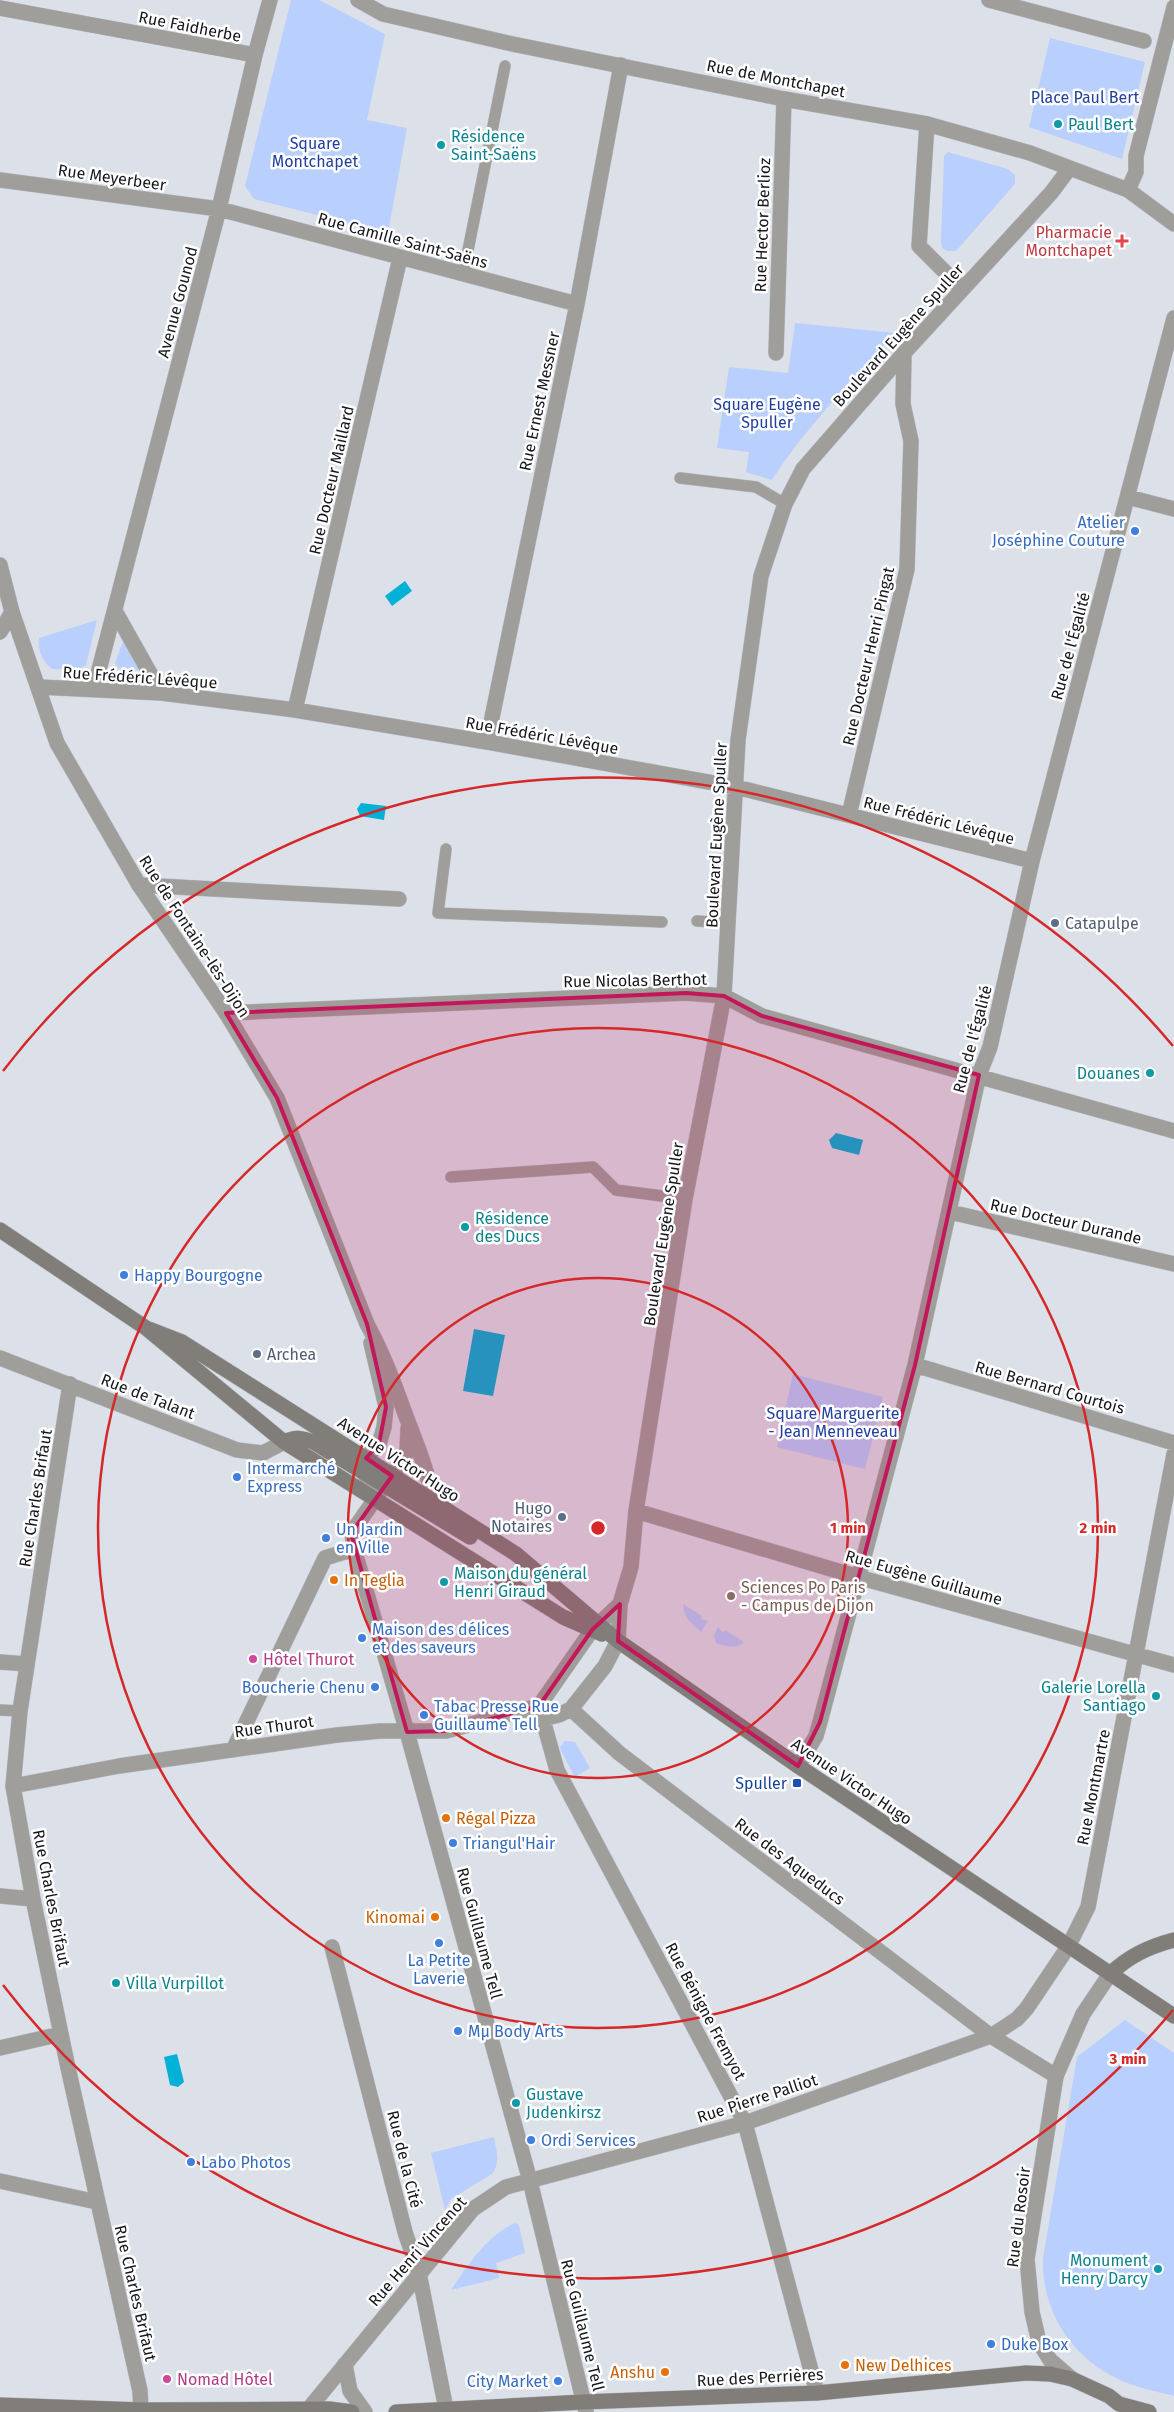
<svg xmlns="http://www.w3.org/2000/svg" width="1174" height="2412" font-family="'Fira Sans',sans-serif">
	<rect width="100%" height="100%" fill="#dce0e9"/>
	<path fill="#b9cffe" d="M291,0H319L385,34L367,120L407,128L388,233L254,199L245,186Z
		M1050,38L1145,62L1122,159L1029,127Z
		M948,152L1008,169L1015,175V184L956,251H947L942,248L941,242L944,156Z
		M795,323L896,333C852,380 807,426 772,480L746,472L749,452L717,448L729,367L788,373Z
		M97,620L86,665L79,669H52C42,660 38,652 39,638Z
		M124,639L142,670L121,671L115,663Z
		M793,1374L883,1397L865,1469L777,1447Z
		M683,1604L702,1616L701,1619L708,1621L701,1632C691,1623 684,1618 683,1604Z
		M718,1627L723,1633L725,1630L744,1642C737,1650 725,1646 716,1643L714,1635Z
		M565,1741L575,1742L590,1768L575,1777L561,1751L560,1747Z
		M1125,2020L1174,2053V2396C1159,2392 1144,2389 1130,2384C1076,2364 1041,2315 1043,2258L1077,2057Z
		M494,2137C496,2150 501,2163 492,2174L451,2199L445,2210L431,2153Z
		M515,2223L519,2225L525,2253L496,2263L499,2278L451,2290C467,2266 487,2235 515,2223Z"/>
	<path fill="#01b1d6" d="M405,581L412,591L392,606L385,596Z
		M361,803L386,806L384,820L360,816L357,809Z
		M836,1133L863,1140L859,1155L832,1148L829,1140Z
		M474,1329L505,1335L493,1396L463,1391Z
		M177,2054L184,2082L178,2087L170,2085L164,2057Z"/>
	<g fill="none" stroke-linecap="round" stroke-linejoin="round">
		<g stroke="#b8bcc4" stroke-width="12">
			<path id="service" d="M463,275L505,66
				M680,478L756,487L785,504
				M446,849L438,913L662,922
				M697,921L728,923
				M451,1177L593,1167L616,1190L685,1199
				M0,1710L20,1711"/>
		</g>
		<g stroke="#b8bcc4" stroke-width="16">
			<path id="pedestrian" d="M1061,19L1144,41"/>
		</g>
		<g stroke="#b8bcc4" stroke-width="16">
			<path id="minor" d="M989,0L1061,19
				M0,8L255,55
				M927,124L919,246L962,289
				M0,180L219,209L577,304
				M1128,190L1136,172V156L1174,7
				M776,353L784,99
				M1128,497L1174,509
				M115,611L161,693
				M0,632L12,612
				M39,687L161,693L295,710L487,742L736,787L1032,861
				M94,689L219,209L255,55L270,0
				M295,710L400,258
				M487,742L577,304L621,65
				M849,815L907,569L911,441L903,404L904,353
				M139,885L399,899
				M226,1013L686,993L724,996L762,1016L1174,1131
				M950,1212L1174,1264
				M0,1358L237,1450L263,1453L284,1442
				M915,1365L1174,1443
				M70,1384L20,1711L13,1786L33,1899L67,2063L140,2391L141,2412
				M382,1489L352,1532L354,1549L407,1732L530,2181L586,2412
				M636,1511L858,1577L1174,1665
				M0,1662L27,1664
				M539,1706L557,1770L745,2123L817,2393
				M571,1709L619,1753L991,2036L1056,2076
				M542,1719L559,1715L571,1709L605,1666L618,1641L620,1604L631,1567L636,1511L685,1199L724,996L738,740L761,576L785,504L803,469L904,353L1051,193L1069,169
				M233,1750L325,1558L354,1549
				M798,1766L816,1736L820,1722L915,1365L979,1075L990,1047L1032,861L1174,318
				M13,1786L119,1766L337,1735L380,1731H446L539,1706L592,1630L620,1604
				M0,1896L33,1899
				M332,1947L405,2232L419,2273L446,2409
				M1068,1947L1088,1907L1174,1454
				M0,2048L61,2034
				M0,2181L97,2202"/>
		</g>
		<g stroke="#b8bcc4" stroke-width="16">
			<path id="tertiary" d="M358,0L383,14L508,43L784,99L927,124L1030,153L1128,190L1174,224
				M0,565L12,612L57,743L139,885L226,1013L277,1098L367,1324C384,1355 395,1386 407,1419C418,1447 428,1473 434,1503
				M371,1343L386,1407L384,1427L379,1444L366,1458L365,1474L375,1499
				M392,1476L407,1452L408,1429
				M345,2364L350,2391L365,2412
				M1072,2379L1050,2360L1039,2342L1032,2312L1027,2259L1056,2076L1083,2014L1110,1974
				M306,2412L473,2209L506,2187L745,2123L991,2036L1017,2019L1027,2008L1068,1947"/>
		</g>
		<g stroke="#b8bcc4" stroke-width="16">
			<path id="secondary" d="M0,1230L146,1328L284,1442L563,1617L602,1634
				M146,1328L182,1342L516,1554L618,1641L798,1766L1174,2016
				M284,1442C296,1437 302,1437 315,1443L470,1537
				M1110,1974C1129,1956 1148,1947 1174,1940
				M0,2405L142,2410L329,2409L352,2412
				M396,2412L583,2402L817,2393L1026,2373L1050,2374L1072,2379L1109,2396L1119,2404L1149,2412"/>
		</g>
		<use href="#service" stroke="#a09e9b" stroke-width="11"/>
		<use href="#pedestrian" stroke="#a09e9b" stroke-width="15"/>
		<use href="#minor" stroke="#a09e9b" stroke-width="15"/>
		<use href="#tertiary" stroke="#a09e9b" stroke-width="15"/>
		<use href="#secondary" stroke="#817e79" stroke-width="15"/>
	</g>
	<path fill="#c2185b" fill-opacity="0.2" stroke="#c2185b" stroke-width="4" stroke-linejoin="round" d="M686,993L724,996L762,1016L979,1075L915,1365L820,1722L798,1766L618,1641L620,1604L592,1630L539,1706L446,1731L407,1732L352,1537V1532L392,1476L366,1458L379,1444L386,1407L367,1324L277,1098L226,1013Z"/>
	<g fill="none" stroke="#d62828" stroke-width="2.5">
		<circle cx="598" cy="1528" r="250"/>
		<circle cx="598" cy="1528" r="500"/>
		<path d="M1173 2010A750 750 0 0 1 3 1985M3 1071A750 750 0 0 1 1173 1046"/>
	</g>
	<g fill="#0f9aa8" stroke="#fff" stroke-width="2">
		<circle cx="1058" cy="124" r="5"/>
		<circle cx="441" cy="145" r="5"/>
		<circle cx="1150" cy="1073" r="5"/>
		<circle cx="465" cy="1227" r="5"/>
		<circle cx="444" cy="1582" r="5"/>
		<circle cx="1156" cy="1696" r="5"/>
		<circle cx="116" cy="1983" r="5"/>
		<circle cx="516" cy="2103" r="5"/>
		<circle cx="1158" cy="2269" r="5"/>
	</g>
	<path fill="#e0444e" stroke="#fff" stroke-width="2" d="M1119.5 233.5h5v5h5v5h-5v5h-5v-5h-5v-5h5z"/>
	<g fill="#3f7fe0" stroke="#fff" stroke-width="2">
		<circle cx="1135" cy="531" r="5"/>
		<circle cx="124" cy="1275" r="5"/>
		<circle cx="237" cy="1477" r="5"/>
		<circle cx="326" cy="1538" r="5"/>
		<circle cx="362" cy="1638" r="5"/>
		<circle cx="375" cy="1687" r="5"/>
		<circle cx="424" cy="1715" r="5"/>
		<circle cx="453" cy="1843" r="5"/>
		<circle cx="439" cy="1943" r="5"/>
		<circle cx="458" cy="2031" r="5"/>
		<circle cx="531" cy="2140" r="5"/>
		<circle cx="191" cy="2162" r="5"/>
		<circle cx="991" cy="2344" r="5"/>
		<circle cx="558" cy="2381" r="5"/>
	</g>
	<g fill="#5c6f8a" stroke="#fff" stroke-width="2">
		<circle cx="1055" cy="923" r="5"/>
		<circle cx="257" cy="1354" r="5"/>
		<circle cx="562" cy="1517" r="5"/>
	</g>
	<g fill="#e8710a" stroke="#fff" stroke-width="2">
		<circle cx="334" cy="1580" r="5"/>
		<circle cx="446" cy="1818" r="5"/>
		<circle cx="435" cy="1917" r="5"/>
		<circle cx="845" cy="2365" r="5"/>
		<circle cx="665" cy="2372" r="5"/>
	</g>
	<circle fill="#8d6e63" stroke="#fff" stroke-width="2" cx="731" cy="1596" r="5"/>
	<g fill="#d1479c" stroke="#fff" stroke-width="2">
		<circle cx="253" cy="1659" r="5"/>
		<circle cx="167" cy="2379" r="5"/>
	</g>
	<rect fill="#1a4fb4" stroke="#fff" stroke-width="2" x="792" y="1778" width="10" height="10" rx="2.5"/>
	<g text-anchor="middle" stroke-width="5" stroke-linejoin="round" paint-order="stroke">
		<g font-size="16" fill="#16171a" stroke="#fff">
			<text transform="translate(190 26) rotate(11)" y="6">Rue Faidherbe</text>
			<text transform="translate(776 78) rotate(11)" y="6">Rue de Montchapet</text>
			<text transform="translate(112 177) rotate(8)" y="6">Rue Meyerbeer</text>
			<text transform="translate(762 225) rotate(-88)" y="6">Rue Hector Berlioz</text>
			<text transform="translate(403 240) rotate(15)" y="6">Rue Camille Saint-Saëns</text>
			<text transform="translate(177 302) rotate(-75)" y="6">Avenue Gounod</text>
			<text transform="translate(898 335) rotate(-48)" y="6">Boulevard Eugène Spuller</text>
			<text transform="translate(539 401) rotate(-78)" y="6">Rue Ernest Messner</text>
			<text transform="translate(331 480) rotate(-77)" y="6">Rue Docteur Maillard</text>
			<text transform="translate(1070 646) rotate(-75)" y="6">Rue de l'Égalité</text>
			<text transform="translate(868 656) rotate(-77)" y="6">Rue Docteur Henri Pingat</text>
			<text transform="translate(140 677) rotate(4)" y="6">Rue Frédéric Lévêque</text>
			<text transform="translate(542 735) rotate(10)" y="6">Rue Frédéric Lévêque</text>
			<text transform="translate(939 820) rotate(14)" y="6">Rue Frédéric Lévêque</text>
			<text transform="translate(716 835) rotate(-87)" y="6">Boulevard Eugène Spuller</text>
			<text transform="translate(195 936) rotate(57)" y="6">Rue de Fontaine-lès-Dijon</text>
			<text transform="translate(635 980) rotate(-1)" y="6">Rue Nicolas Berthot</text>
			<text transform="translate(972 1039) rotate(-75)" y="6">Rue de l'Égalité</text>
			<text transform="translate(1066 1221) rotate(13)" y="6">Rue Docteur Durande</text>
			<text transform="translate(663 1234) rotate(-81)" y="6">Boulevard Eugène Spuller</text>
			<text transform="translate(1050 1387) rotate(16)" y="6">Rue Bernard Courtois</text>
			<text transform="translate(148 1396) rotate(21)" y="6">Rue de Talant</text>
			<text transform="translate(399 1459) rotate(33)" y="6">Avenue Victor Hugo</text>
			<text transform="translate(35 1498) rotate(-81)" y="6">Rue Charles Brifaut</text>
			<text transform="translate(924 1577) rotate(16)" y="6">Rue Eugène Guillaume</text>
			<text transform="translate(274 1726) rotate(-8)" y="6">Rue Thurot</text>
			<text transform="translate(852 1781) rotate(34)" y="6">Avenue Victor Hugo</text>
			<text transform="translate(1093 1787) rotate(-79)" y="6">Rue Montmartre</text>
			<text transform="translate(790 1861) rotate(37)" y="6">Rue des Aqueducs</text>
			<text transform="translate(52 1898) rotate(79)" y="6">Rue Charles Brifaut</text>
			<text transform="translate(480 1933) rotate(75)" y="6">Rue Guillaume Tell</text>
			<text transform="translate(706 2011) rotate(62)" y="6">Rue Bénigne Fremyot</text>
			<text transform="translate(757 2098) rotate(-18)" y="6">Rue Pierre Palliot</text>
			<text transform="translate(405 2159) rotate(76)" y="6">Rue de la Cité</text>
			<text transform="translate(1018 2217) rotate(-83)" y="6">Rue du Rosoir</text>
			<text transform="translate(417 2251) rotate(-49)" y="6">Rue Henri Vincenot</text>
			<text transform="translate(136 2293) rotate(77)" y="6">Rue Charles Brifaut</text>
			<text transform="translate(583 2325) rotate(76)" y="6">Rue Guillaume Tell</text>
			<text transform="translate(760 2377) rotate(-3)" y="6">Rue des Perrières</text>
		</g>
		<g font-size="16" fill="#22409f" stroke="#fff">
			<text x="1085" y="103">Place Paul Bert</text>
			<text x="315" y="149">Square<tspan x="315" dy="18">Montchapet</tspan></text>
			<text x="767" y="410">Square Eugène<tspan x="767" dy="18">Spuller</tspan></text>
			<text x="833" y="1419">Square Marguerite<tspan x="833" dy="18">- Jean Menneveau</tspan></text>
		</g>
		<g font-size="16" fill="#0d838f" stroke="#fff" text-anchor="start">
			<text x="1068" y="130">Paul Bert</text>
			<text x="451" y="142">Résidence<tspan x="451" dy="18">Saint-Saëns</tspan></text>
			<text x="1140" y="1079" text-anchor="end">Douanes</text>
			<text x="475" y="1224">Résidence<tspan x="475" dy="18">des Ducs</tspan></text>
			<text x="454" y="1579">Maison du général<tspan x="454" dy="18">Henri Giraud</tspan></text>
			<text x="1146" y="1693" text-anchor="end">Galerie Lorella<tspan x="1146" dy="18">Santiago</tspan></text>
			<text x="126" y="1989">Villa Vurpillot</text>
			<text x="526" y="2100">Gustave<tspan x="526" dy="18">Judenkirsz</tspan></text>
			<text x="1148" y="2266" text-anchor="end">Monument<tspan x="1148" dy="18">Henry Darcy</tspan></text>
		</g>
		<g font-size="16" fill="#be3a42" stroke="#fff" text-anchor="end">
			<text x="1112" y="238">Pharmacie<tspan x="1112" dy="18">Montchapet</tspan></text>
		</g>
		<g font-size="16" fill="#366cbe" stroke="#fff" text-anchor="start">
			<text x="1125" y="528" text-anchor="end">Atelier<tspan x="1125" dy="18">Joséphine Couture</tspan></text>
			<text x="134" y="1281">Happy Bourgogne</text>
			<text x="247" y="1474">Intermarché<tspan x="247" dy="18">Express</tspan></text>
			<text x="336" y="1535">Un Jardin<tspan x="336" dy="18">en Ville</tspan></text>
			<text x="372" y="1635">Maison des délices<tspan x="372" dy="18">et des saveurs</tspan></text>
			<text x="365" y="1693" text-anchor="end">Boucherie Chenu</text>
			<text x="434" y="1712">Tabac Presse Rue<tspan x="434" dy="18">Guillaume Tell</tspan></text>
			<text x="463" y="1849">Triangul'Hair</text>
			<text x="439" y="1966" text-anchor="middle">La Petite<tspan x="439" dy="18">Laverie</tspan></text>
			<text x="468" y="2037">Mμ Body Arts</text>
			<text x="541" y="2146">Ordi Services</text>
			<text x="201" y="2168">Labo Photos</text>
			<text x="1001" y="2350">Duke Box</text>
			<text x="548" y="2387" text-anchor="end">City Market</text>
		</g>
		<g font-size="16" fill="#4e5e75" stroke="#fff" text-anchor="start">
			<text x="1065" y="929">Catapulpe</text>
			<text x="267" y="1360">Archea</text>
			<text x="552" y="1514" text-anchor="end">Hugo<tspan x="552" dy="18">Notaires</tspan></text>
		</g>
		<g font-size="16" fill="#c56008" stroke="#fff" text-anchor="start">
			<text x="344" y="1586">In Teglia</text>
			<text x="456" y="1824">Régal Pizza</text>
			<text x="425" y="1923" text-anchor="end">Kinomai</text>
			<text x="855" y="2371">New Delhices</text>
			<text x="655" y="2378" text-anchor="end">Anshu</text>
		</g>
		<g font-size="16" fill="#785e54" stroke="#fff" text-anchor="start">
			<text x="741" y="1593">Sciences Po Paris<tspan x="741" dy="18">- Campus de Dijon</tspan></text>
		</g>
		<g font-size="16" fill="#b23c85" stroke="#fff" text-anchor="start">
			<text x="263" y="1665">Hôtel Thurot</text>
			<text x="177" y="2385">Nomad Hôtel</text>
		</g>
		<g font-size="16" fill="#164399" stroke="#fff" text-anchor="end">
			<text x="787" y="1789">Spuller</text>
		</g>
	</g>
	<circle cx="598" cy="1528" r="8" fill="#d62828" stroke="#fff" stroke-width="2.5"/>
	<g font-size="15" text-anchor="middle" font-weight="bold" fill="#d62828" stroke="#fff" stroke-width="5" stroke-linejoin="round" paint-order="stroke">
		<text x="848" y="1533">1 min</text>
		<text x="1098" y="1533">2 min</text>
		<text x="1128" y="2064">3 min</text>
	</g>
</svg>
